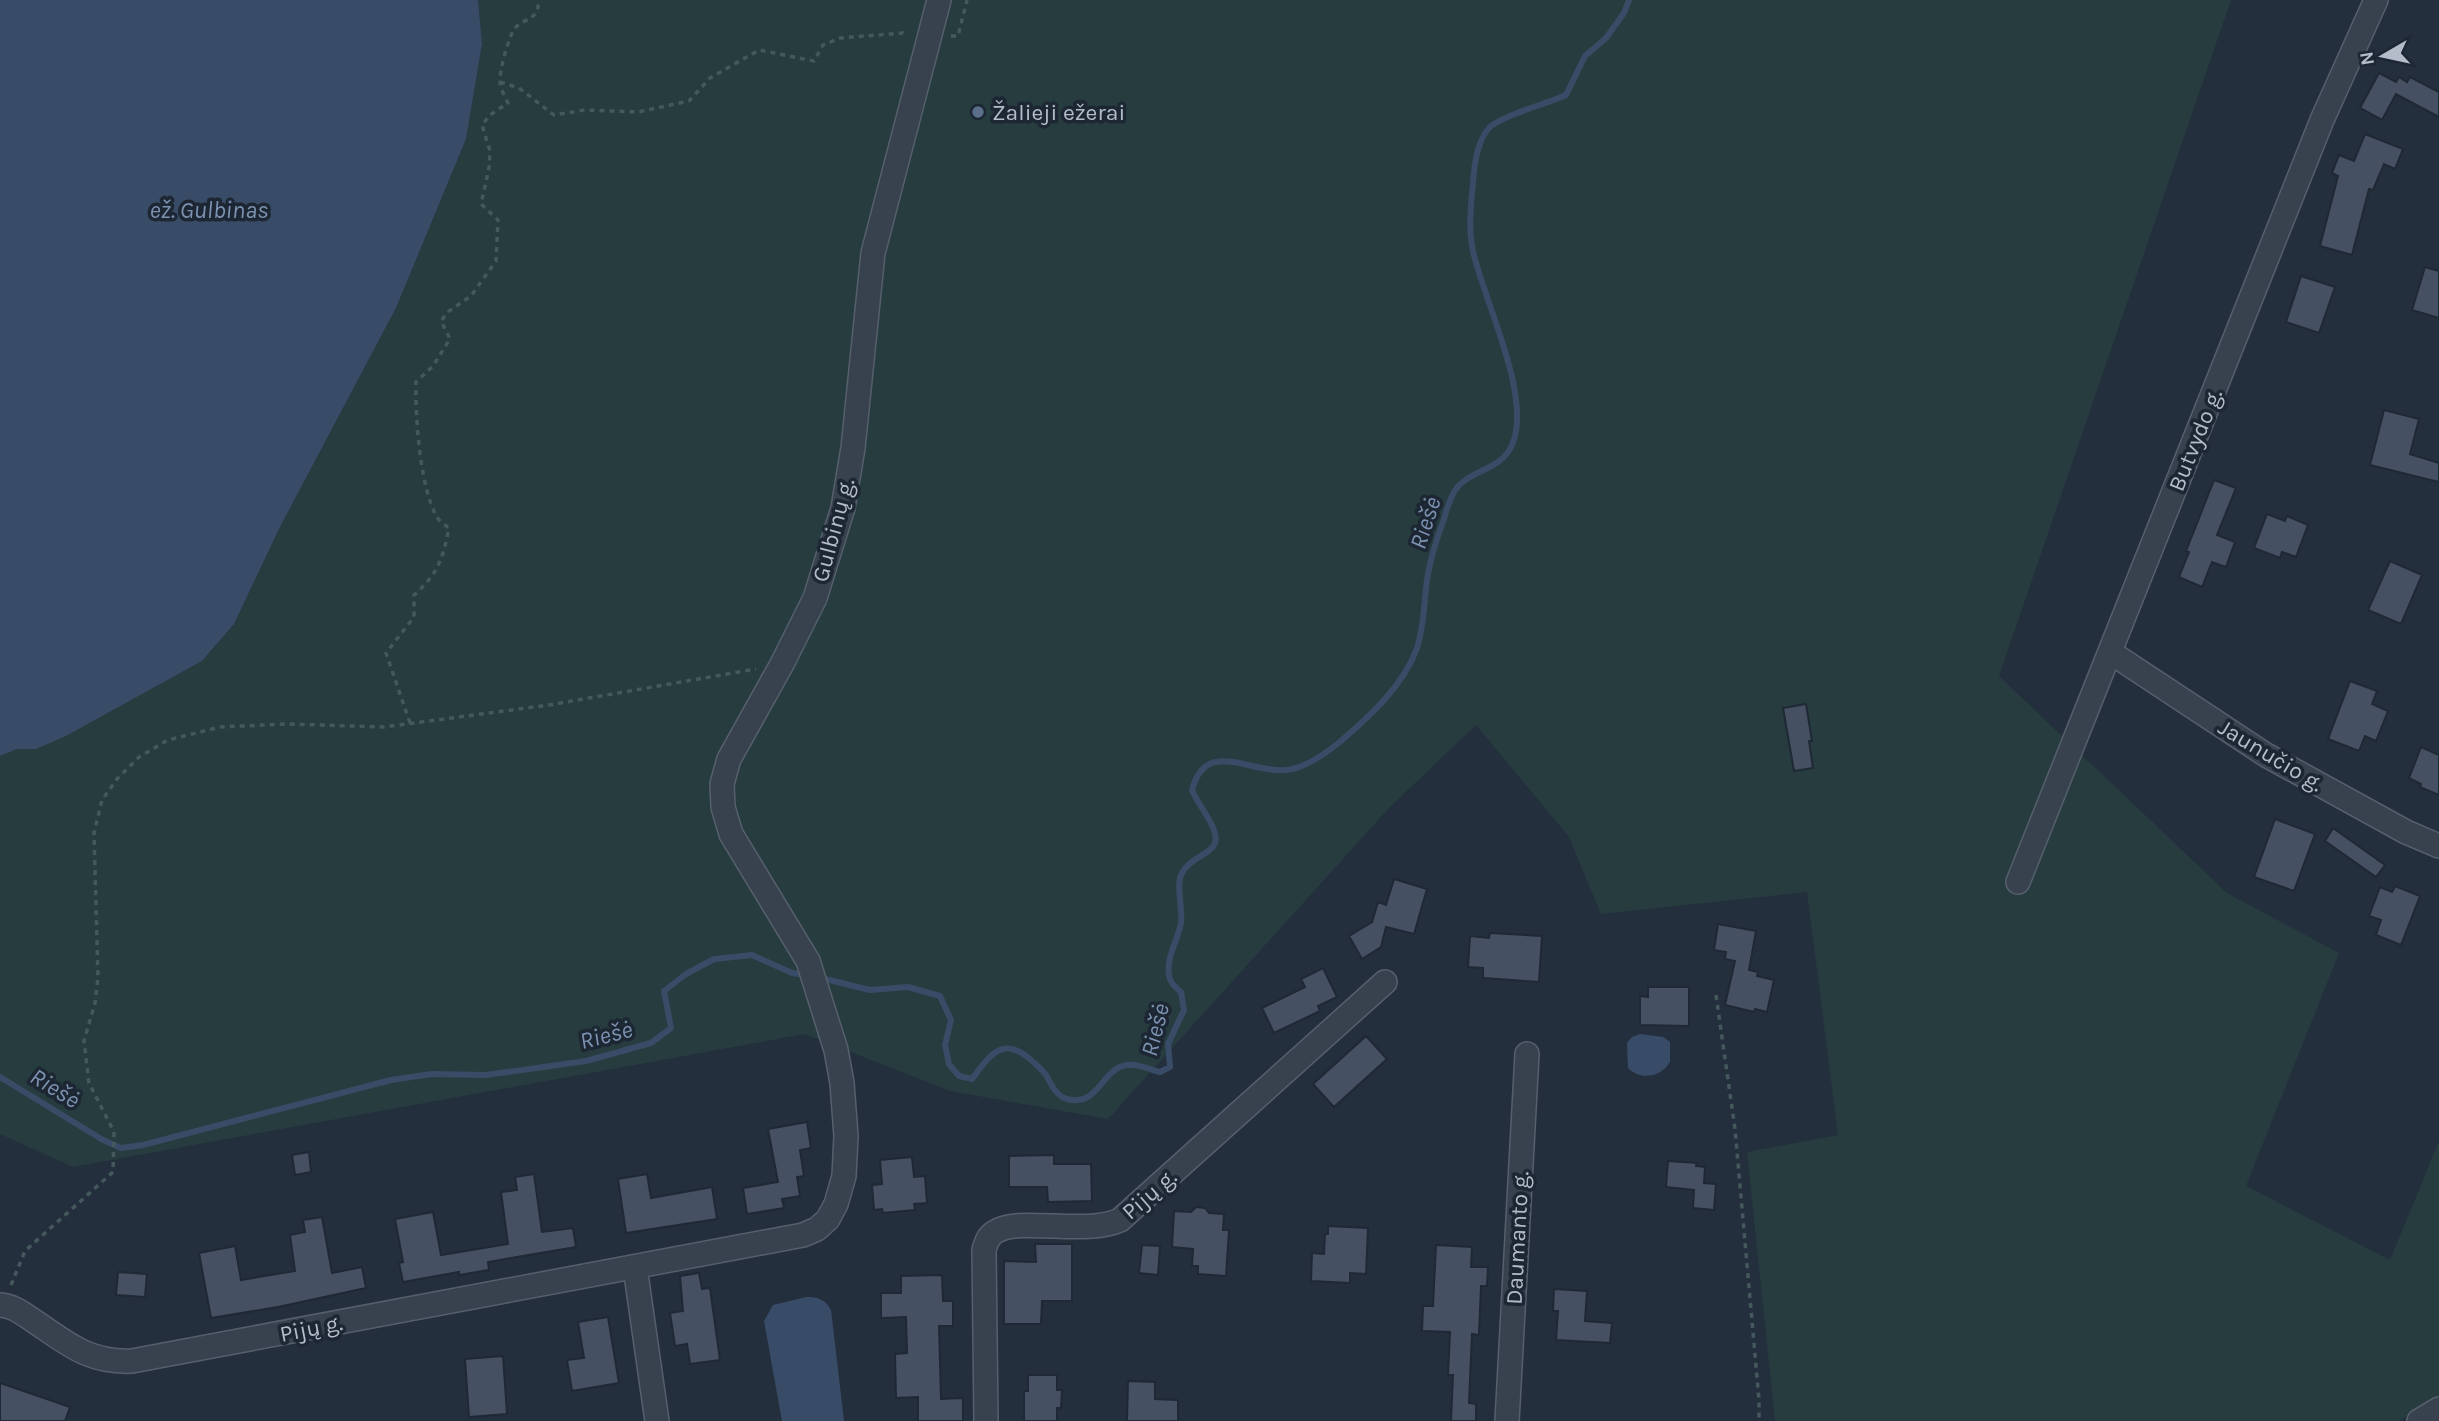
<svg xmlns="http://www.w3.org/2000/svg" width="2439" height="1421" font-family="Karla,sans-serif">
	<rect width="100%" height="100%" fill="#242f3e"/>
	<path fill="#263c3f" d="M478,0H2231L1999,676L2227,893L2339,953L2246,1186L2390,1260L2439,1141V1397L2399,1421H1775L1747,1152L1838,1135L1807,892L1601,914L1569,837L1476,725L1389,808L1108,1119L950,1091L805,1034L73,1167L0,1134V756L17,749L36,748L66,736L202,661L234,624L280,527L396,308L466,139L482,44Z"/>
	<path fill="#394c67" d="M0,0H478L482,44L466,139L396,308L280,527L234,624L202,661L66,736L36,749H17L0,756Z
		M1640,1034L1663,1037L1670,1042V1062C1661,1077 1641,1081 1628,1068L1627,1043L1632,1037Z
		M806,1297C818,1297 825,1299 831,1310L844,1421H782L764,1321L773,1305Z"/>
	<g fill="none" stroke-linecap="round" stroke-linejoin="round">
		<path stroke="#394c67" stroke-width="6" d="M817,977L870,990L908,987L940,996L951,1020L945,1045L949,1064L959,1076L972,1079C990,1055 1003,1035 1031,1060C1036,1065 1042,1069 1046,1075C1051,1084 1056,1096 1067,1099C1102,1108 1101,1062 1134,1065C1143,1066 1152,1070 1160,1072L1170,1067L1168,1044L1184,1010L1181,992C1175,987 1170,983 1169,975C1166,957 1178,940 1181,923C1183,910 1176,885 1181,875C1188,858 1212,854 1215,843C1220,829 1197,804 1192,790C1206,737 1250,774 1286,770C1306,768 1326,753 1341,741C1370,716 1404,685 1417,648C1424,627 1424,602 1427,580C1430,559 1437,538 1444,519C1447,509 1450,497 1456,489C1471,469 1502,470 1512,445C1533,398 1484,301 1473,251C1468,229 1471,205 1473,183C1474,166 1477,141 1489,128C1500,116 1549,103 1566,95L1585,56L1606,38L1624,13L1629,0
			M0,1077L103,1140L121,1148L143,1145L391,1080L432,1074L486,1075L586,1061L651,1043L671,1028L664,991L686,974L714,959L752,955L792,973L806,975"/>
	</g>
	<path fill="#455162" stroke="#1f2835" stroke-width="2" d="M2379,73L2396,82L2399,77L2407,82L2410,77L2439,92V117L2396,94L2382,120L2360,108Z
		M2365,134L2403,149L2395,169L2384,164L2373,190L2369,189L2352,255L2320,246L2338,176L2332,173L2339,155L2354,161Z
		M2425,267L2439,271V318L2412,310Z
		M2301,276L2335,287L2319,333L2286,322Z
		M2384,410L2419,419L2410,454L2439,463V482L2370,465Z
		M2214,480L2236,488L2217,535L2235,542L2226,567L2212,562L2202,587L2179,577L2189,552L2186,551Z
		M2267,514L2285,521L2287,516L2308,525L2296,557L2282,552L2280,558L2254,548Z
		M2390,561L2422,575L2401,624L2368,610Z
		M2350,681L2377,691L2372,704L2388,711L2376,741L2365,736L2359,751L2328,739Z
		M1806,704L1812,741H1809L1813,768L1794,771L1783,708Z
		M2421,747L2439,755V795L2420,787L2421,784L2409,778Z
		M2275,819L2315,834L2294,891L2254,877Z
		M2333,828L2385,865L2376,877L2325,841Z
		M1394,879L1427,889L1414,934L1386,927L1381,947L1362,959L1349,936L1372,922L1378,902L1386,905Z
		M2395,886L2420,896L2401,945L2376,935L2381,920L2369,916L2380,887L2392,892Z
		M1718,924L1756,931L1749,970L1758,972L1757,976L1774,980L1767,1012L1755,1009L1754,1012L1725,1005L1735,961L1725,959L1726,952L1714,950Z
		M1490,933L1542,936L1539,982L1483,978V968L1468,967L1470,936L1489,938Z
		M1323,968L1337,997L1318,1006L1320,1011L1274,1033L1262,1008L1305,987L1301,979Z
		M1648,987H1689V1026L1640,1025V996L1648,997Z
		M1366,1036L1387,1059L1334,1107L1313,1084Z
		M807,1122L811,1148L800,1150L804,1176L797,1177L800,1196L782,1199L784,1208L747,1214L743,1188L778,1182L768,1129Z
		M309,1152L311,1172L295,1175L292,1155Z
		M1054,1155V1164H1091L1092,1201L1048,1202L1047,1187H1009V1156Z
		M912,1157L914,1177L925,1176L927,1203L914,1204L915,1210L883,1213L882,1209L874,1210L872,1185L882,1184L880,1160Z
		M1668,1161L1697,1163L1696,1166L1705,1167L1704,1183L1716,1184L1714,1210L1693,1208L1694,1190L1666,1187Z
		M534,1174L542,1232L573,1228L576,1247L488,1262L489,1270L459,1275V1272L403,1282L399,1263L403,1262L395,1219L433,1212L441,1255L508,1244L501,1192L517,1190L515,1177Z
		M647,1174L651,1198L712,1187L717,1219L626,1233L618,1179Z
		M1196,1207L1205,1208L1209,1213L1224,1214L1223,1230H1229L1226,1276L1198,1274V1266H1192L1193,1249L1172,1247L1174,1211L1191,1212Z
		M322,1217L332,1273L362,1267L366,1288L278,1307L211,1318L199,1253L235,1246L241,1280L295,1271L290,1235L305,1232L303,1220Z
		M1328,1226L1368,1228L1366,1274L1350,1273V1283L1311,1281L1312,1253L1324,1254L1325,1234H1328Z
		M1035,1244H1072V1301H1042L1041,1324H1004V1261L1036,1262Z
		M1142,1245L1160,1246L1158,1275L1139,1273Z
		M1436,1245L1472,1247L1471,1267H1488L1487,1286H1481L1479,1335L1472,1334L1469,1403L1476,1404V1421H1451L1453,1375H1448L1450,1332L1422,1331L1423,1306H1433Z
		M118,1272L147,1274L145,1297L116,1295Z
		M699,1273L702,1289L710,1288L720,1360L690,1364L687,1344L675,1346L670,1313L683,1311L680,1276Z
		M942,1275L943,1301H953V1326H939L941,1399L963,1398V1421H918V1397L896,1398L895,1354L907,1353L906,1317L881,1318V1293H901V1276Z
		M1554,1289L1587,1291L1585,1321L1612,1323L1610,1343L1556,1340L1558,1311H1553Z
		M608,1317L619,1383L572,1391L567,1360L584,1358L578,1322Z
		M503,1356L507,1414L469,1417L465,1359Z
		M1028,1375H1057V1390H1062L1061,1408H1057V1421H1024V1391H1028Z
		M1128,1381L1155,1382V1399L1178,1400V1421H1127Z
		M0,1383L70,1407L65,1421H0Z"/>
	<g fill="none" stroke-linecap="round" stroke-linejoin="round">
		<g stroke="#565f6c" stroke-width="26">
			<path id="street" d="M2110,652L2266,755L2406,832L2439,846
				M2018,882L2322,120L2376,0
				M635,1267L657,1421
				M0,1305C14,1306 23,1314 34,1321C68,1344 89,1363 132,1361L803,1235L817,1229L828,1219L836,1204L844,1176L846,1136L842,1083L836,1050L808,961L731,834L723,807L722,784L729,759L782,664L815,598L843,508L853,448L873,253L939,0
				M986,1421L984,1250C986,1243 988,1236 995,1232C1019,1216 1085,1236 1120,1220L1385,982
				M1507,1421L1527,1054
				M2419,1421L2439,1409"/>
		</g>
		<path stroke="#44595c" stroke-width="3.5" stroke-dasharray="5 5" stroke-linecap="butt" d="M951,36H958L967,0
			M500,82L519,88L554,115L585,110L638,112L689,101L710,78L759,50L814,61L823,45L840,38L903,33L907,36
			M410,723L386,653L414,617V595C438,574 443,558 449,528C445,525 439,521 437,517C420,488 415,416 416,382L433,366L450,339L441,321L449,311L471,296L496,261L498,220L481,204L489,168L490,151L482,125L490,115L508,103C505,97 500,88 500,82C499,72 509,35 515,28C527,16 537,22 539,0
			M1716,995L1735,1129L1759,1400V1421
			M11,1285L25,1251L113,1172L114,1132L89,1083L84,1041L95,1003L98,978L94,833L102,800L117,779L139,757L168,740L220,727L287,724L384,727L549,705L756,669"/>
		<use href="#street" stroke="#38414e" stroke-width="23"/>
	</g>
	<circle fill="#5c6f8a" stroke="#1d2633" stroke-width="2.5" cx="978" cy="112" r="7"/>
	<g text-anchor="middle" stroke-width="7" stroke-linejoin="round" paint-order="stroke">
		<g font-size="23" fill="#b4bcc9" stroke="#1d2633" text-anchor="start">
			<text x="992" y="120">Žalieji ežerai</text>
		</g>
		<g font-size="23" fill="#b4bcc9" stroke="#1d2633">
			<text transform="translate(2195 440) rotate(-68)" y="8">Butvydo g.</text>
			<text transform="translate(833 530) rotate(-75)" y="8">Gulbinų g.</text>
			<text transform="translate(2271 755) rotate(31)" y="8">Jaunučio g.</text>
			<text transform="translate(1149 1194) rotate(-41)" y="8">Pijų g.</text>
			<text transform="translate(1517 1238) rotate(-87)" y="8">Daumanto g.</text>
			<text transform="translate(311 1328) rotate(-11)" y="8">Pijų g.</text>
		</g>
		<g font-size="24" font-style="italic" fill="#7c92b1" stroke="#1d2633">
			<text x="209" y="218">ež. Gulbinas</text>
			<text transform="translate(1425 523) rotate(-72)" y="8">Riešė</text>
			<text transform="translate(1155 1030) rotate(-76)" y="8">Riešė</text>
			<text transform="translate(606 1035) rotate(-14)" y="8">Riešė</text>
			<text transform="translate(55 1088) rotate(32)" y="8">Riešė</text>
		</g>
	</g>
	<g transform="translate(2383 56) rotate(261)" stroke="#1d2633" stroke-width="5" paint-order="stroke">
	<path d="M0-5L12 26L0 18L-12 26Z" fill="#b4bcc9"/>
	<text y="-10" font-size="19" font-weight="bold" text-anchor="middle" fill="#b4bcc9">N</text>
	</g>
</svg>
